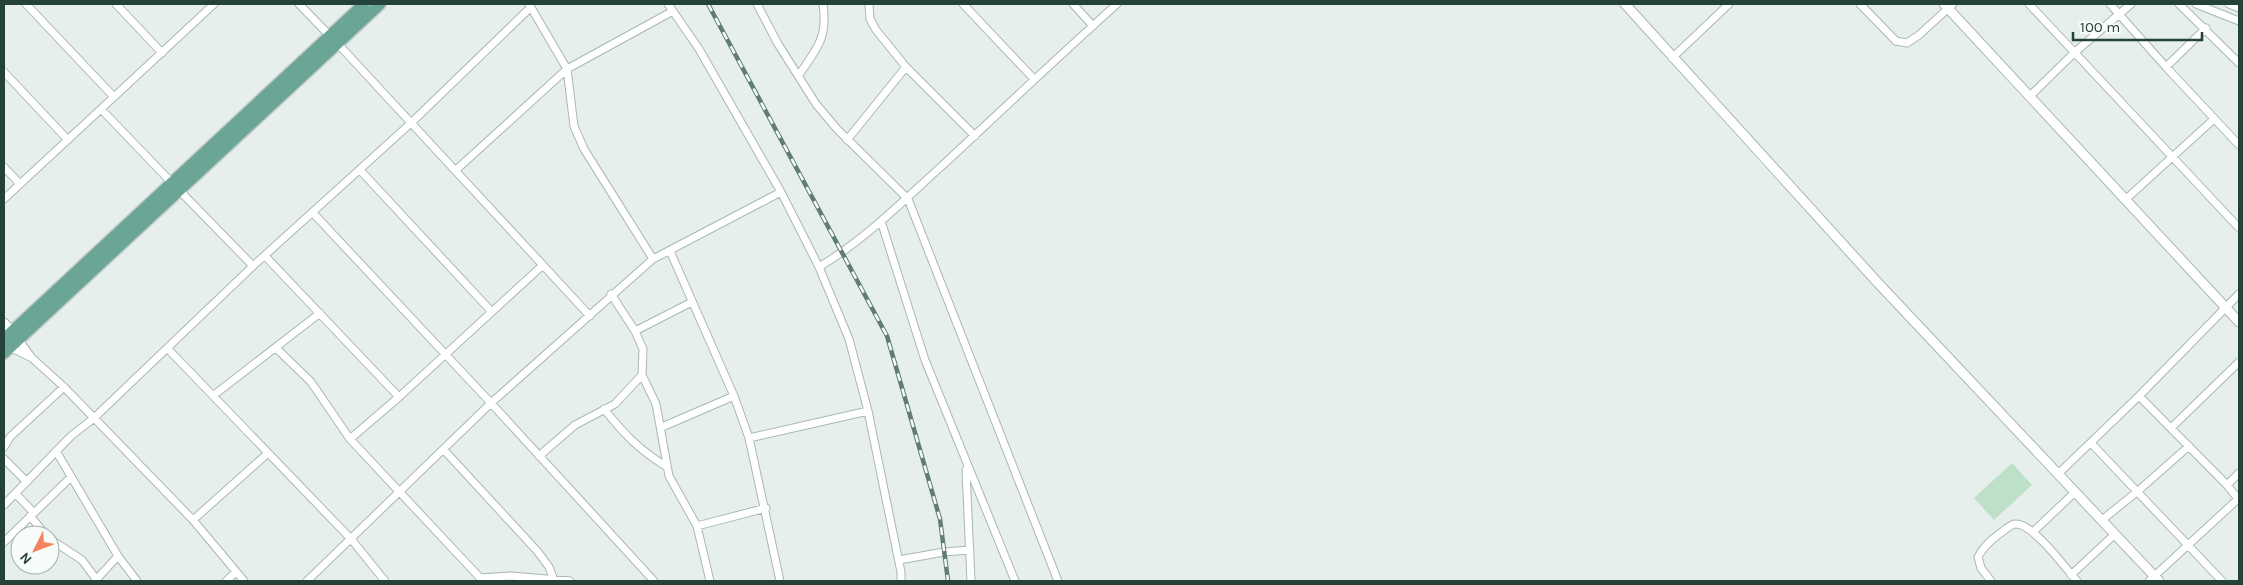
<svg xmlns="http://www.w3.org/2000/svg" width="2243" height="585" font-family="Karla,sans-serif">
	<rect width="100%" height="100%" fill="#e6efeb"/>
	<path fill="#bfe0c8" d="M2012,463L2032,485L1994,520L1974,498Z"/>
	<g fill="none" stroke-linecap="round" stroke-linejoin="round">
		<g stroke="#a8b8b2" stroke-width="9">
			<path id="minor" d="M26,4L114,97
				M116,4L162,53
				M299,4L330,36
				M529,4L567,69L574,126L584,149L653,259
				M668,4L699,49L781,192L819,267L849,339L868,411L901,572V581
				M757,4L778,44L816,104L837,129L908,199L1058,581
				M869,4L870,19L876,30L906,67L975,136
				M963,4L1034,79
				M1073,4L1093,26
				M1860,4L1896,41L1907,43L1919,35L1953,4
				M2029,4L2239,228
				M2110,4L2166,67L2239,145
				M2179,4L2239,63
				M2196,4L2239,21
				M2229,4L2239,8
				M338,44L590,316
				M1672,58L1729,4
				M2166,67L2206,28
				M4,72L68,140
				M799,75C817,48 828,38 823,4
				M2030,96L2074,53L2131,4
				M101,109L172,183
				M847,140L906,67
				M4,167L20,184
				M360,170L491,311
				M456,170L567,69L673,11
				M180,191L253,266
				M4,199L214,4
				M2125,200L2214,119
				M313,213L491,403L654,581
				M881,221L925,360L1015,581
				M670,251L734,396L749,438L780,581
				M265,256L399,397
				M819,267C866,239 904,200 944,164C1002,110 1059,56 1117,4
				M611,294L635,331L643,349L642,375L656,404L669,476L697,526L710,581
				M635,331L692,302
				M18,339L32,358L64,387L193,520L244,581
				M10,347L30,357
				M276,348L311,382L350,439L483,581
				M168,349L351,539L385,581
				M214,395L320,313
				M2139,396L2227,485L2239,500
				M604,409C625,435 638,449 667,467
				M662,427L734,396
				M2171,428L2239,362
				M749,438L868,411
				M350,439L399,397L543,265
				M2091,443L2222,581
				M4,447L10,437L64,387
				M444,450L538,552L549,567L554,580
				M56,451L118,556L137,581
				M539,456L575,425L615,404L642,375
				M4,459L27,482
				M966,470L971,581
				M2058,474L2139,396L2239,294
				M2227,485L2239,473
				M16,494L34,513
				M4,505L71,436L94,418L253,266L411,123L531,7
				M30,516L46,535
				M193,520L267,454
				M2102,520L2138,491L2189,446
				M697,526L766,508
				M2033,532L2075,492
				M50,539L82,560L96,579
				M4,542L71,477
				M899,560L944,552L970,550
				M2071,575L2115,534
				M480,578L511,576L570,581
				M95,581L118,556
				M226,581L236,572
				M307,581L491,403L653,259L781,192
				M1991,581L1981,568L1978,557C1983,547 1990,541 1999,534C2004,531 2009,525 2015,524C2032,522 2066,569 2077,581
				M2149,581L2238,499"/>
		</g>
		<g stroke="#a8b8b2" stroke-width="11">
			<path id="tertiary" d="M1625,4L1878,283L2159,581
				M1944,4L2239,322
				M4,323L15,335"/>
		</g>
		<g stroke="#c2cac8" stroke-width="14">
			<path id="primary" d="M4,339L364,4
				M4,353L380,4"/>
		</g>
		<use href="#minor" stroke="#fff" stroke-width="7"/>
		<use href="#tertiary" stroke="#fff" stroke-width="9"/>
		<use href="#primary" stroke="#6aa596" stroke-width="11"/>
		<g stroke="#5f7d75" stroke-width="4.5">
			<path id="rail" d="M708,4L887,336L940,519L948,581"/>
		</g>
		<use href="#rail" stroke="#f7fbf9" stroke-width="2.5" stroke-dasharray="8" stroke-linecap="butt"/>
	</g>
	<rect width="2243" height="585" fill="none" stroke="#24423a" stroke-width="10"/>
	<g transform="translate(35 550) rotate(228)"><circle r="24" fill="#f7fbf9" stroke="#a3b1ad"/>
	<path d="M0-4L9 19L0 12L-9 19Z" fill="#f4845f"/>
	<text y="-8" font-size="14" font-weight="bold" text-anchor="middle" fill="#24423a">N</text>
	</g>
	<path d="M2073 32v8h129v-8" fill="none" stroke="#24423a" stroke-width="2.5"/>
	<text x="2080" y="32" font-size="15" fill="#24423a" stroke="#f7fbf9" stroke-width="4" paint-order="stroke">100 m</text>
</svg>
